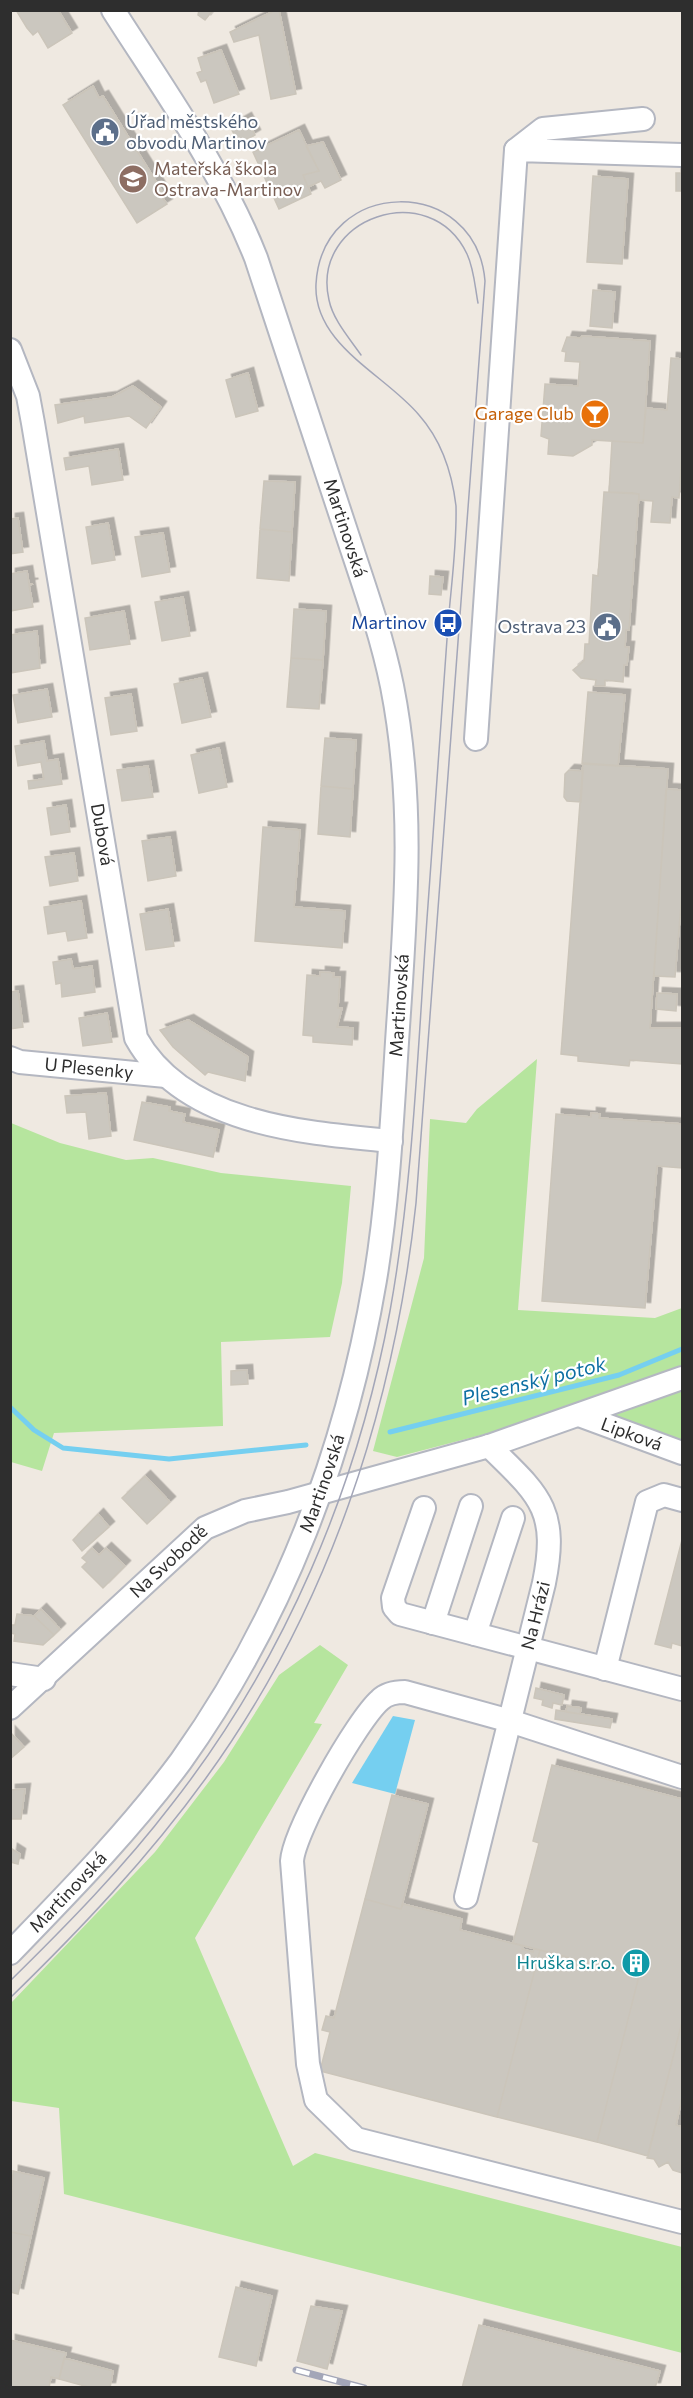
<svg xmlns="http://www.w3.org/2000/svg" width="693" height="2398" font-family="Commissioner,sans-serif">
	<defs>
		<filter id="shadow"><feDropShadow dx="5.5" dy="-5.5" stdDeviation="0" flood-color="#0004"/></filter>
	</defs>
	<rect width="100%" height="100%" fill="#efe9e1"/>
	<path fill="#b6e59e" d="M537,1059L518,1310L655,1318L682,1308V1461L584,1408L397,1457L373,1451L424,1258L430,1119L466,1123L477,1109Z
		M11,1123L60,1143L126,1160L153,1158L221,1173L351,1186L342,1283L330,1337L221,1342L223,1426L54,1433L42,1471L11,1462Z
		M320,1645L348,1665L314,1723L322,1724L195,1938L293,2166L315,2153L682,2247V2353L64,2194L59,2108L11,2101V2003L155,1852L224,1762L279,1675Z"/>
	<path fill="#75cff0" d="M393,1716L415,1720L395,1794L352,1783Z"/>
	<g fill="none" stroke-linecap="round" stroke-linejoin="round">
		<path stroke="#75cff0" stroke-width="5" d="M10,1407L34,1430L63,1448L169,1459L306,1445
			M390,1432L619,1375L682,1349"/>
	</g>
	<path fill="#cbc7bf" stroke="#cbc5ba" stroke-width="1.5" filter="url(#shadow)" d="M16,10H58L72,33L48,48L38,31L33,35L27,28Z
		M213,10L205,20L198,15L199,10Z
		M276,10H279L296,94L271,99L259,35L234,42L230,32Z
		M221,50L239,94L214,103L206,80L201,82L197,73L202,71L198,58Z
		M93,86L99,98L103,96L162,191L159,193L167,204L137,223L63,105Z
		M246,118L255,135L240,144L230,127Z
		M299,130L319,171L303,175L311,194L279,209L253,152Z
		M323,142L341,180L325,188L321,181L308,187L303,175L319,171L306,146Z
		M676,173H682V191H676Z
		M593,176L628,179L622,264L587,262Z
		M593,290L615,292L612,328L590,326Z
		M582,336L650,341L643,443L592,440V445L573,456L548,454L549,439L541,436L545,384L578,386L580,362L565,361L566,352L562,351L567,337L581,338Z
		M671,358L682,359V453L679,498L672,497L670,523L651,522L653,501L639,500V494L634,493L609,492L612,441L643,443L646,408L667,410Z
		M248,373L258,411L236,417L226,380Z
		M133,386L161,407L146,428L129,416L85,423L84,416L58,423L55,405L112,397Z
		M118,449L123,480L92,485L89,466L66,470L64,458Z
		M264,481L295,482L292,532L260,529Z
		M604,492L639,494L629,630H626L625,647H629L627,665H624L623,682L605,680V686H595L596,680L581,678L573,670L584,661L585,644H589L593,575L598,576Z
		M18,518L23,552L10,554V519Z
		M108,523L115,560L92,564L86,527Z
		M260,529L292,532L289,581L257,578Z
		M163,533L170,572L142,577L135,537Z
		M27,571L29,584H33L29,585L33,607L10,611V574Z
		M430,576L443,577L441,595L429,594Z
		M183,597L190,636L162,641L155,602Z
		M294,609L326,611L323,660L291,658Z
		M124,611L130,644L90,650L85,618Z
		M37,631L40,668L10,673V635Z
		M291,658L323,660L319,709L287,707Z
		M202,678L211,717L182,723L174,684Z
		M47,689L52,717L18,723L13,695Z
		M588,692L625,695L618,766L582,764Z
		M131,694L137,731L111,735L105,698Z
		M325,738L356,740L353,789L321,786Z
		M44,741L47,761L58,759L62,784L29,789L28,781L44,779L41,762L18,766L15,746Z
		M219,748L227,787L199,793L191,755Z
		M583,763L668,769L650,1028H682V1064L630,1060L629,1066L578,1061V1056L561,1054Z
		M148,766L153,797L122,801L117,770Z
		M569,770L583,771L581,802L567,801L564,797L565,774Z
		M321,786L353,789L350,837L318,834Z
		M666,789L682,790V893L675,977L654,976Z
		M66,805L70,832L51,835L47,808Z
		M263,827L300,830L294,907L345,911L342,948L255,941Z
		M170,837L176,876L148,881L142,841Z
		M74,853L78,881L50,886L45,857Z
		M81,901L87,938L68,941L66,931L48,934L44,907Z
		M168,909L174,946L146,950L140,914Z
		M71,959L73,969L92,966L95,992L62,997L61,983L56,984L53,962Z
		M320,972L334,973L333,977H340L338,1008H342L337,1027L353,1028L352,1045L313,1042V1036L303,1035L307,975L320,976Z
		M18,991L23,1027L10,1029V992Z
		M657,993L677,994L676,1011L656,1009Z
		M107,1013L112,1042L83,1046L79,1018Z
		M188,1020L248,1057L245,1081L208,1072L205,1075L173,1047L160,1030Z
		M106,1093L111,1136L89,1139L86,1112L67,1113L65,1096Z
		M142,1102L170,1107L169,1111L185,1114L183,1122L219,1130L213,1157L134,1140Z
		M591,1113L600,1114L599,1118L682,1124V1168L657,1166L645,1308L542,1301L556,1114L591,1117Z
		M247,1370L248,1384L231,1385V1371Z
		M145,1476L170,1502L147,1524L122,1498Z
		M98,1514L109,1527L82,1551L73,1540Z
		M682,1540V1646L672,1643L671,1648L655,1644Z
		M92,1548L99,1555L106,1548L125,1566L103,1588L82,1567L87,1562L82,1558Z
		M41,1609L60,1629L52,1637L54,1635L34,1616Z
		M17,1614L34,1616L54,1635L43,1645L14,1641L15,1634L10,1633L11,1625H15Z
		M536,1688L564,1695L562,1705L553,1703L552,1708L542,1705L543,1700L534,1698Z
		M567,1706L581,1708L580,1714L566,1712Z
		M556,1710L612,1719L610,1728L555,1719Z
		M10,1732L24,1747L10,1759Z
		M552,1765L682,1799V2022L648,2156L597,2142L639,1976L513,1943L539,1843L533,1841Z
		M25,1789L21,1819H10V1790Z
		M392,1795L428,1804L401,1909L365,1899Z
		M12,1849L20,1854L18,1864L10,1862Z
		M365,1899L401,1909L403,1904L462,1919L460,1930L523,1946L522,1949L533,1952L534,1949L540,1950L497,2117L320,2071L330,2032L322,2030L326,2016L334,2018Z
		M540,1950L639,1976L597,2142L497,2117Z
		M682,2022V2098L676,2125L682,2127V2173L673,2170L668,2162L659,2167L654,2159L647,2158Z
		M13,2171L44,2178L31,2236L10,2232Z
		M10,2232L31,2236L18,2294L10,2292Z
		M236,2287L272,2296L256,2366L219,2357Z
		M311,2306L342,2311L327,2369L297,2361Z
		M479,2325L660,2371L655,2388H462Z
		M10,2340L66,2353L59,2379L51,2377L49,2388H10Z
		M64,2358L113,2371L110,2388H92L59,2379Z"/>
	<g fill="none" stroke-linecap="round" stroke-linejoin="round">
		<g stroke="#b4b7c1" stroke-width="26">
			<g id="minor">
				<path d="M516,150L543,129L643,119"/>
				<path id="s1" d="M10,350L28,396L33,423L136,1038C184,1124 303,1133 391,1141"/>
				<path d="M476,739L516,150L682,155"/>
				<path id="s2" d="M10,1058L20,1062L166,1076"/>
				<path id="s3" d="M579,1415L682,1453"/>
				<path d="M424,1508L393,1598L394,1607L400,1614L682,1689"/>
				<path d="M433,1623L471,1506"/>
				<path d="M475,1634L513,1518"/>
				<path d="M605,1669L647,1502L664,1495L682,1500"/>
				<path d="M10,1674L44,1679"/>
				<path id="s4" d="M10,1708L205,1528L245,1511L288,1502L489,1446L682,1378"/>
				<path d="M682,1777L510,1721L405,1692C396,1692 387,1693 380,1700C357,1720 294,1831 292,1861L308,2064L316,2100L356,2139L682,2222"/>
				<path id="s5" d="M466,1897L544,1583C559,1509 539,1495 489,1446"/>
				<path id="s6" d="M10,1953C70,1891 130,1830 181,1761C283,1618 346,1452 375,1280C388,1202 392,1121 397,1042C405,920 416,807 392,686C381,632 362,580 345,528C315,438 285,348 256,258C221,169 164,90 113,10"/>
			</g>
		</g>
		<use href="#minor" stroke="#fff" stroke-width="22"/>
		<path stroke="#a3a6b8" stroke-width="1.5" d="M361,355C350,339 333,320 329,300C310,218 430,176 467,254C474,269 475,287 478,303
			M10,1981C67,1925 123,1868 172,1804C284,1661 357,1489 390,1311C414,1178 418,1040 428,905C434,812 441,719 448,625C451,586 457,546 456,506C452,472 442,441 419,415C386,375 313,345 316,284C322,176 476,174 485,281L416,1203C394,1409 328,1610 206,1778C148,1858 81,1929 10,1998"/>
		<g stroke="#a3a6b8" stroke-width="7">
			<path id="rail" d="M296,2370L364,2388"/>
		</g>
		<use href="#rail" stroke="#fff" stroke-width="4.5" stroke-dasharray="14" stroke-linecap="butt"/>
	</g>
	<defs>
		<g id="civic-disc" transform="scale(1.5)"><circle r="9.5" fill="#5c6f8a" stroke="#fff"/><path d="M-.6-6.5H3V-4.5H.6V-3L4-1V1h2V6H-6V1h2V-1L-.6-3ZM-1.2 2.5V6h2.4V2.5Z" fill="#fff"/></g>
		<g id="school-disc" transform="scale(1.5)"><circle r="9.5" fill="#8d6e63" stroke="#fff"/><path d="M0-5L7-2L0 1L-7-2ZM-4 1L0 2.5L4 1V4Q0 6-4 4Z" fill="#fff"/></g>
		<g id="bar-disc" transform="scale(1.5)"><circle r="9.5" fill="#e8710a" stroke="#fff"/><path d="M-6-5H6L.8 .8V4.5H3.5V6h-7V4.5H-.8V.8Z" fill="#fff"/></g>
		<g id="bus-disc" transform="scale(1.5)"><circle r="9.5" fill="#1a4fb4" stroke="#fff"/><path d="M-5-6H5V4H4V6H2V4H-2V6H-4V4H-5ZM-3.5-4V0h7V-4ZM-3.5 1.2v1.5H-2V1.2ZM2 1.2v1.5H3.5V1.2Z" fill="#fff"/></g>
		<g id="building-disc" transform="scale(1.5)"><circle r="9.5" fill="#0f9aa8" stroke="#fff"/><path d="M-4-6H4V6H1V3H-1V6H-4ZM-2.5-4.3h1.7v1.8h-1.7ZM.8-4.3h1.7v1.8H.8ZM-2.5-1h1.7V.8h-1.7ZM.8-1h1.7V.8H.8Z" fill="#fff"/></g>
	</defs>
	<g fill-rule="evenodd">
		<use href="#civic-disc" x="105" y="132"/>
		<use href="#school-disc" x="133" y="179"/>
		<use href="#bar-disc" x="595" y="414"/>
		<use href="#bus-disc" x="448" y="623"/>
		<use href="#civic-disc" x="607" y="627"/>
		<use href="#building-disc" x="636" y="1963"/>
	</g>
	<g text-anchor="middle" stroke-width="4.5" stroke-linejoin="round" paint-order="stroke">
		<g font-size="18" fill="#4e5e75" stroke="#fff" text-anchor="start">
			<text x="126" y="128">Úřad městského<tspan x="126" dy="21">obvodu Martinov</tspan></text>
			<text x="586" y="633" text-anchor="end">Ostrava 23</text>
		</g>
		<g font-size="18" fill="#785e54" stroke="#fff" text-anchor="start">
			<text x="154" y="175">Mateřská škola<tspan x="154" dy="21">Ostrava-Martinov</tspan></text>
		</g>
		<g font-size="18" fill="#c56008" stroke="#fff" text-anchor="end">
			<text x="574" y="420">Garage Club</text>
		</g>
		<g font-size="18" fill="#2e2e2e" stroke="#fff">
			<text transform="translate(345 528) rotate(72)" y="6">Martinovská</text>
			<text dy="6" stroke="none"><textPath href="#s1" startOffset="494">Dubová</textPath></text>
			<text dy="6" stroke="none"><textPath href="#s6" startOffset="1056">Martinovská</textPath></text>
			<text dy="6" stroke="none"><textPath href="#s2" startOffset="80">U Plesenky</textPath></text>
			<text dy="6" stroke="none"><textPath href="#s3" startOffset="56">Lipková</textPath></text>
			<text dy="6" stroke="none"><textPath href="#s6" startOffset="570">Martinovská</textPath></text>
			<text dy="6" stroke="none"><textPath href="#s4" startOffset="216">Na Svobodě</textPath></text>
			<text dy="6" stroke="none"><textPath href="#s5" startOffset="290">Na Hrázi</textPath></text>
			<text dy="6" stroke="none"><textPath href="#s6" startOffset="84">Martinovská</textPath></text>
		</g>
		<g font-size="18" fill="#164399" stroke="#fff" text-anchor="end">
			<text x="427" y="629">Martinov</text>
		</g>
		<g font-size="18" fill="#0d838f" stroke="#fff" text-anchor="end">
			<text x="615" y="1969">Hruška s.r.o.</text>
		</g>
		<g font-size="20" font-style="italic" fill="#0d6fa3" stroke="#fff">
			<text transform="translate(534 1381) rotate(-14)" y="7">Plesenský potok</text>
		</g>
	</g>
	<rect width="693" height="2398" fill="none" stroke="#2e2e2e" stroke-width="24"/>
</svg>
